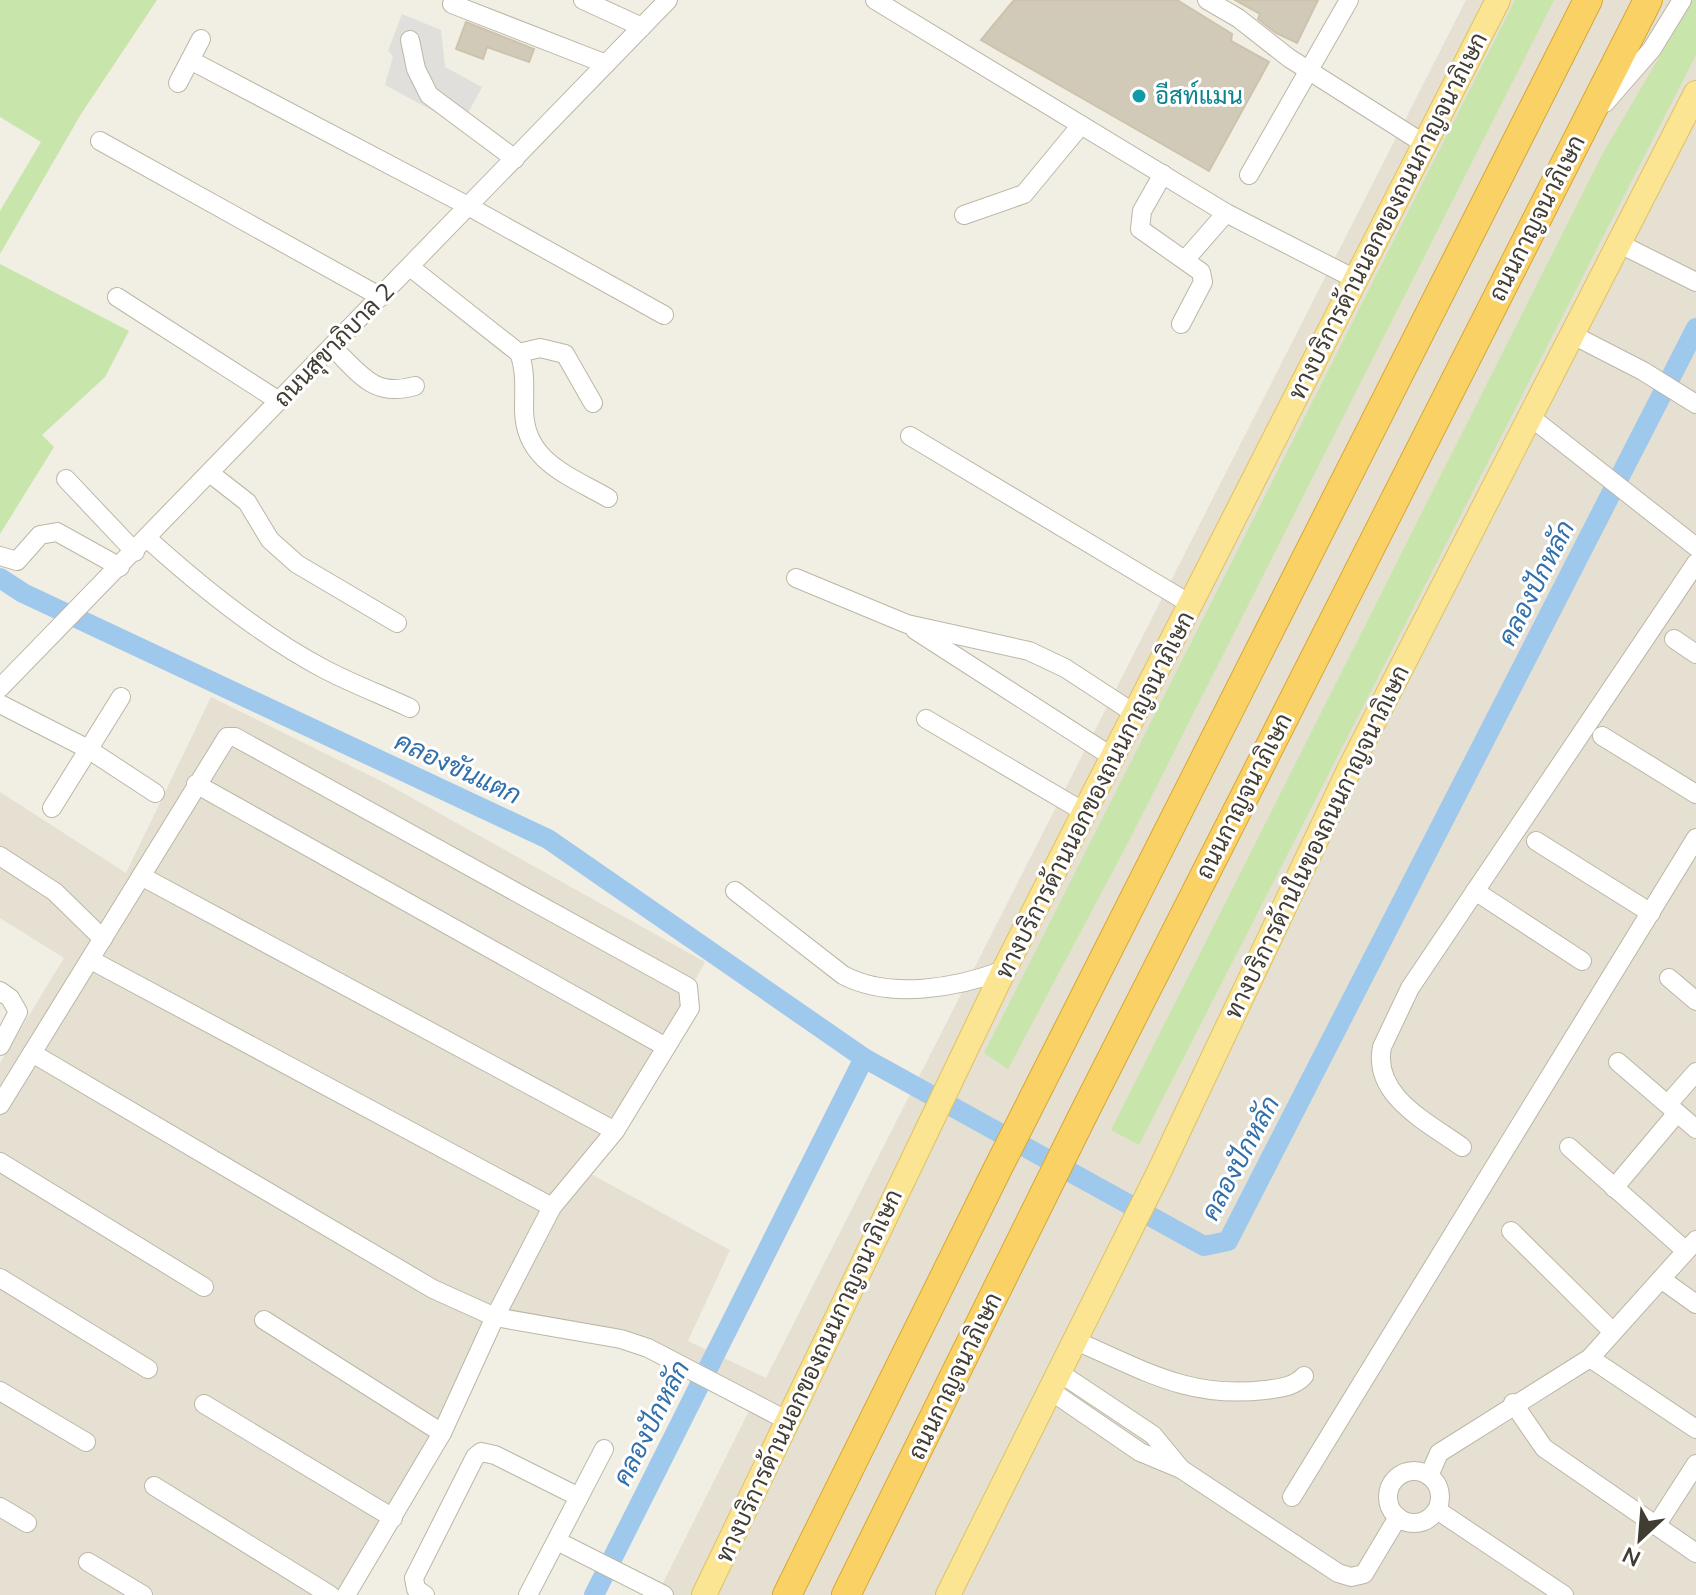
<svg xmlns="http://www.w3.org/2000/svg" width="1696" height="1595" font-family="Mulish,Sarabun,sans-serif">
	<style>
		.residential { fill: #e5e0d1 }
		.green { fill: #c8e5ac }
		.parking { fill: #e1dfdb }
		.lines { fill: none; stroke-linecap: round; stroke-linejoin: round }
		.canal { stroke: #9fc8ed; stroke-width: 20 }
		.building { fill: #d2cab9; stroke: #cdc2ac; stroke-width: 2 }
		.minor-casing { stroke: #bcb6a6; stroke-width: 20 }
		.major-casing { stroke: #dfc262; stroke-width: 26 }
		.highway-casing { stroke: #d8a736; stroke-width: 30 }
		.minor { stroke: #fff; stroke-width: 18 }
		.major { stroke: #fbe492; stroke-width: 24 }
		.highway { stroke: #fad165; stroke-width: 28 }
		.culture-dot { fill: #0f9aa8; stroke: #fff; stroke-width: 3 }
		.labels { text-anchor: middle; stroke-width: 6; stroke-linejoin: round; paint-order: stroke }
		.culture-label { font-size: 24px; fill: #0d838f; stroke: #fff; text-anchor: start }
		.street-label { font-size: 24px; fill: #423d33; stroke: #fff }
		.water-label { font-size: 26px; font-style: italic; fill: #316faa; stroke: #fff }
	</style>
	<rect width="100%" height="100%" fill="#f1eee3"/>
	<polygon class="residential" points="1466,0 1696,0 1696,1595 657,1595 753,1403 668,1359 563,1331 493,1324 347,1595 0,1595 0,1063 64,958 0,918 0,792 126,873 211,697 387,784 705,962 591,1174 730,1250 688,1341 766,1378"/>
	<g class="green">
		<polygon points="0,0 157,0 81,114 0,254 0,211 41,142 0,117"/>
		<polygon points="1515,0 1554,0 1131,837 1008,1069 984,1053"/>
		<polygon points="1693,0 1696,0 1696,55 1139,1145 1111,1130 1604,151"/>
		<polygon points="0,264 129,331 105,377 42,435 54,447 0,534"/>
	</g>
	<polygon class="parking" points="402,14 441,30 445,67 482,87 461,126 385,85 393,56 388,51"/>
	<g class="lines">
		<g class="canal">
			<polyline points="0,578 23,593 548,839 864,1058 1204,1246 1228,1241 1696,328"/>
			<polyline points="594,1595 864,1058"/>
		</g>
	</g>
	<g class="building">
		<polygon points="1014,0 1177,0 1232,34 1231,41 1269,62 1209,171 981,40"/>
		<polygon points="1235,0 1318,0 1297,43 1276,33 1258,19 1260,14"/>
		<polygon points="466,22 534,49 529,62 487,47 483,59 456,49"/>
	</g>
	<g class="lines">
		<defs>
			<g id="minor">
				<polyline points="583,0 642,27"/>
				<polyline points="875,0 1226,213 1355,279"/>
				<polyline points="1207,0 1238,18 1289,58 1423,143"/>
				<polyline points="452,4 606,64"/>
				<polyline points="410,40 416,69 429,95 515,159"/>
				<polyline points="190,60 468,206 664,315"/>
				<polyline points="178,83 201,39"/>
				<polyline points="1605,103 1652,49 1682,0"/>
				<polyline points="100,141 381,297"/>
				<polyline points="1163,174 1142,211 1140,229 1201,272 1203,282 1181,324"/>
				<polyline points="1249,175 1349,0"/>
				<polyline points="964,215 1024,194 1081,125"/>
				<polyline points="1618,243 1696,282"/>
				<polyline points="1185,260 1226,213"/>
				<path d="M410,267L519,353C526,370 524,390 524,409C524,461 568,475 608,498"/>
				<polyline points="117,297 279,401"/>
				<polyline points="1571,334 1643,371 1696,404"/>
				<path d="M332,347C361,374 373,398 415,386"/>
				<polyline points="519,353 540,348 565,354 593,403"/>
				<polyline points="1528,415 1696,547"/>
				<polyline points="910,436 1192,605"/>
				<polyline points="211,474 247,502 270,540 297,564 397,623"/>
				<polyline points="66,479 135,552"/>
				<path d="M148,539C201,587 261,636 326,670C353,684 382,695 410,708"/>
				<polyline points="0,556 17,561 40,535 57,532 120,567"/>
				<polyline points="796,578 907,624 1029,651 1065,668 1137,715"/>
				<polyline points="915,630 1114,758"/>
				<polyline points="1674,639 1696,654"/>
				<polyline points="0,688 668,0"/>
				<polyline points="0,704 88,749 155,793"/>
				<polyline points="926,719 1086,813"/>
				<polyline points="1602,736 1696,794"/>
				<polyline points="196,784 666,1047"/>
				<polyline points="52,808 121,697"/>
				<polyline points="1536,841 1651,913"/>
				<polyline points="0,856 55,892 103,939"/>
				<polyline points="141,876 615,1131"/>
				<path d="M735,891L843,975C890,1000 956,988 1004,970"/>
				<polyline points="1475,891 1582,961"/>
				<polyline points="91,960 552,1207"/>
				<polyline points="1669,978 1696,1001"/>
				<polyline points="0,991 10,998 18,1012 0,1046"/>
				<polyline points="32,1053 433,1289 495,1317 621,1339 648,1348 790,1422"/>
				<polyline points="1618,1062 1696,1129"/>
				<polyline points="1668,1104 1696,1072"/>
				<polyline points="0,1105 227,737 235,737 688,987 690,1008 615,1131 552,1207 495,1317 442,1433 346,1595"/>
				<path d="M1462,1147C1429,1123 1372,1096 1382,1047L1410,988L1696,563"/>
				<polyline points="1569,1147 1686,1251"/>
				<polyline points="0,1162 204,1287"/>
				<polyline points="1614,1188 1677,1113"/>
				<polyline points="1511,1231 1613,1332"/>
				<polyline points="0,1278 148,1369"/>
				<polyline points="1661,1279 1696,1304"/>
				<polyline points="264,1320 442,1433"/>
				<path d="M1076,1341C1144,1370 1188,1399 1265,1390C1280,1388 1294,1387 1304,1376"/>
				<polyline points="1590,1358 1696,1429"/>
				<polyline points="1060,1373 1153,1435 1181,1469"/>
				<polyline points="0,1391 86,1442"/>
				<polyline points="1051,1391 1140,1452 1181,1469 1338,1573 1351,1577 1364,1574 1398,1517"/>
				<polyline points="1513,1403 1544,1448 1696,1553"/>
				<polyline points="204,1404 393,1518"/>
				<circle cx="1414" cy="1497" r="26"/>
				<polyline points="1429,1476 1439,1453 1590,1358 1696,1240"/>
				<polyline points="154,1486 330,1595"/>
				<polyline points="1292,1497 1696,838"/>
				<polyline points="0,1507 27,1523"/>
				<polyline points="1437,1510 1564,1595"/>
				<polyline points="1656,1526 1696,1464"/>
				<polyline points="557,1541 664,1595"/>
				<polyline points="88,1562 143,1595"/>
				<polyline points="425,1595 416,1589 414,1578 475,1457 481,1452 495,1455 579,1497"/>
				<polyline points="528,1595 604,1449"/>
			</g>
			<g id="major">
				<polyline points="704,1595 1004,970 1498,0"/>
				<polyline points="948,1595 1159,1172 1351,766 1696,93"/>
			</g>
			<g id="highway">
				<polyline points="787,1595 997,1170 1588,0"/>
				<polyline points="846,1595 1083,1115 1648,0"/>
			</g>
		</defs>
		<use href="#minor" class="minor-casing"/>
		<use href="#major" class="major-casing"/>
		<use href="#highway" class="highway-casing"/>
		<use href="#minor" class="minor"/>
		<use href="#major" class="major"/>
		<use href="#highway" class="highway"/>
	</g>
	<circle class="culture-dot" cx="1139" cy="96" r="8"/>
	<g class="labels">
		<g class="culture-label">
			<text x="1155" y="104">อีสท์แมน</text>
		</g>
		<g class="street-label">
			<text transform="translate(1388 216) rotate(-63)" y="8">ทางบริการด้านนอกของถนนกาญจนาภิเษก</text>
			<text transform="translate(1537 218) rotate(-63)" y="8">ถนนกาญจนาภิเษก</text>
			<text transform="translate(334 345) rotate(-46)" y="8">ถนนสุขาภิบาล 2</text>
			<text transform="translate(1095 795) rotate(-63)" y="8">ทางบริการด้านนอกของถนนกาญจนาภิเษก</text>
			<text transform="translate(1244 796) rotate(-63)" y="8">ถนนกาญจนาภิเษก</text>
			<text transform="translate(1317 842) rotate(-64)" y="8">ทางบริการด้านในของถนนกาญจนาภิเษก</text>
			<text transform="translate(809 1376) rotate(-65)" y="8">ทางบริการด้านนอกของถนนกาญจนาภิเษก</text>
			<text transform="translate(955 1376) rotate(-64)" y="8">ถนนกาญจนาภิเษก</text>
		</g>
		<g class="water-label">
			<text transform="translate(1536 583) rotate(-63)" y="9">คลองปักหลัก</text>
			<text transform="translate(458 768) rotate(25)" y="9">คลองขันแตก</text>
			<text transform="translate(1240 1158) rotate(-62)" y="9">คลองปักหลัก</text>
			<text transform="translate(651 1423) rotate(-63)" y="9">คลองปักหลัก</text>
		</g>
	</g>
	<g transform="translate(1640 1539) rotate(206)" stroke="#ffffff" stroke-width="6" paint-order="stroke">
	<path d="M0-6L14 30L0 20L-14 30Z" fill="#423d33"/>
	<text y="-12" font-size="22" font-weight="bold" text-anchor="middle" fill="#423d33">N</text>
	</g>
</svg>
